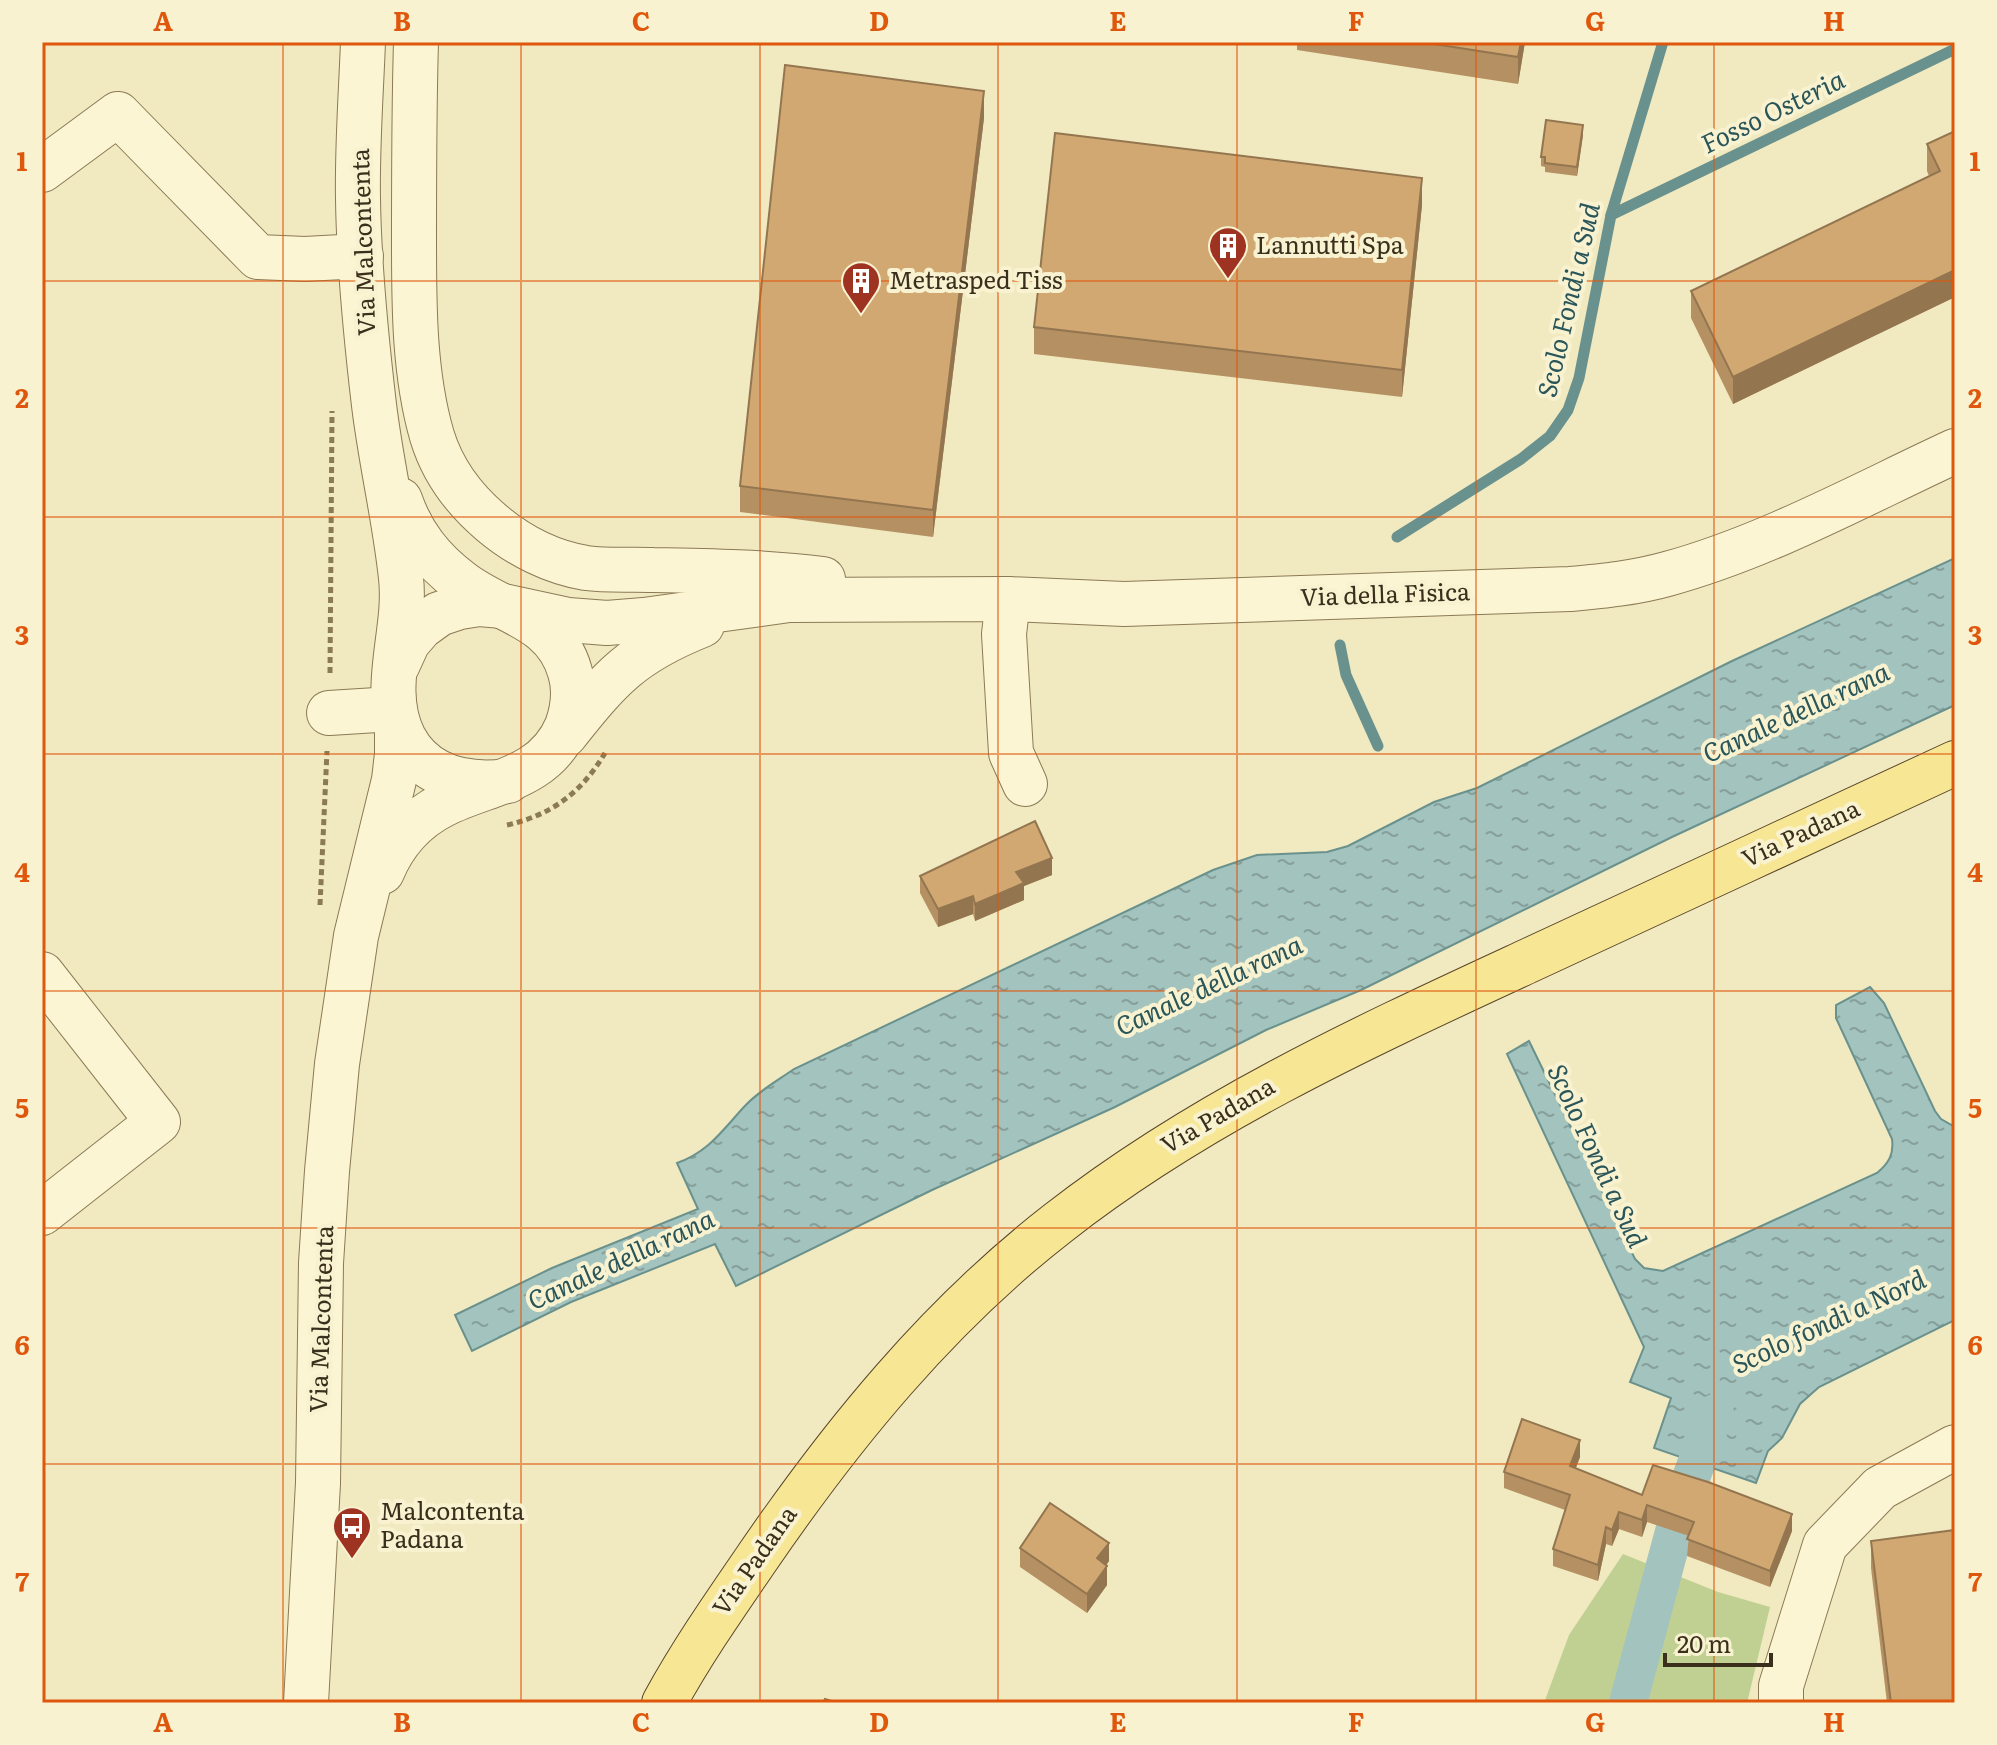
<svg xmlns="http://www.w3.org/2000/svg" width="1997" height="1745" font-family="Literata,serif">
	<style>
		.green { fill: #c0d093 }
		.water { fill: url(#water-ripples); stroke: #69918d; stroke-width: 2 }
		.lines { fill: none; stroke-linecap: round; stroke-linejoin: round }
		.stream { stroke: #69918d; stroke-width: 11 }
		.canal { stroke: #a3c3be; stroke-width: 38 }
		.minor-casing { stroke: #8b7a56; stroke-width: 46 }
		.major-casing { stroke: #58472b; stroke-width: 46 }
		.path { stroke: #8b7a56; stroke-width: 5; stroke-dasharray: 6 4; stroke-linecap: butt }
		.minor { stroke: #fbf5d3; stroke-width: 44 }
		.major { stroke: #f7e794; stroke-width: 44 }
		.wall { fill: #b59062 }
		.shaded-wall { fill: #937650 }
		.building { fill: #d2a872; stroke: #937650; stroke-width: 2 }
		.grid { fill: none; stroke: #df570d; stroke-width: 2; stroke-opacity: 0.55 }
		.labels { text-anchor: middle; stroke-width: 8; stroke-linejoin: round; paint-order: stroke }
		.street-label { font-size: 24px; fill: #3a2f1c; stroke: #f8f2d0 }
		.poi-label { font-size: 24px; fill: #3a2f1c; stroke: #f8f2d0; text-anchor: start }
		.water-label { font-size: 26px; font-style: italic; fill: #2a565a; stroke: #f8f2d0 }
		.neatline { fill: none; stroke: #df570d; stroke-width: 3 }
		.grid-label { font-size: 26px; text-anchor: middle; font-weight: bold; fill: #df570d }
	</style>
	<defs>
		<pattern id="water-ripples" width="26" height="14" patternUnits="userSpaceOnUse" patternTransform="scale(2)"><rect width="26" height="14" fill="#a3c3be"/><path d="M2 4q2-2 4 0t4 0M15 11q2-2 4 0t4 0" fill="none" stroke="#869f9a"/></pattern>
	</defs>
	<rect width="100%" height="100%" fill="#f1e9bf"/>
	<polygon class="green" points="1623,1554 1718,1592 1770,1607 1747,1703 1544,1703 1569,1635"/>
	<g class="water">
		<path d="M1955,558V705L1672,837L1361,990L1266,1030L1115,1107L932,1190L736,1286L715,1244L571,1302L472,1351L455,1315L552,1268L698,1209L677,1163C708,1152 722,1131 743,1108C757,1092 777,1081 794,1069L1213,870L1257,855L1327,852L1348,846L1434,802L1477,788L1732,661Z"/>
		<path d="M1870,987L1884,1003L1935,1111L1941,1119L1955,1127V1320L1819,1387L1800,1404L1782,1438L1768,1451L1756,1483L1654,1448L1671,1398L1630,1382L1644,1347L1507,1054L1529,1041L1635,1259L1644,1268L1663,1271L1877,1173C1889,1163 1894,1154 1892,1139L1836,1018V1005Z"/>
	</g>
	<g class="lines">
		<g class="stream">
			<polyline points="1611,215 1955,49"/>
			<polyline points="1397,537 1521,459 1550,436 1568,410 1579,378 1611,215 1663,42"/>
			<polyline points="1340,645 1346,675 1378,746"/>
		</g>
		<polyline class="canal" points="1628,1703 1682,1502 1715,1413"/>
		<defs>
			<g id="minor">
				<path d="M363,42C361,94 357,147 358,199C359,267 366,337 374,405C381,463 395,520 401,578C407,632 379,689 404,738C425,778 467,786 508,781"/>
				<path d="M416,42C414,109 414,176 414,243C414,306 414,374 432,436C452,502 519,557 586,568C608,571 632,569 653,570C710,571 767,572 823,579"/>
				<polyline points="42,170 118,114 258,257 305,259 361,256"/>
				<polyline points="1008,599 1004,634 1011,753 1025,784"/>
				<path d="M397,666L408,642L421,627L439,614L460,607L479,604L503,606L568,620L607,623L644,620L789,600L1008,599L1124,604L1570,589C1603,586 1635,583 1667,574C1766,547 1862,494 1955,451"/>
				<polyline points="329,713 393,709"/>
				<path d="M565,735C611,677 632,653 702,625"/>
				<path d="M382,872C394,843 415,819 443,805C488,782 545,780 567,726C573,709 575,689 570,672C555,617 501,613 461,582C432,560 412,535 400,500"/>
				<polyline points="42,974 158,1122 42,1213"/>
				<polyline points="306,1703 318,1483 321,1263 327,1171 337,1064 356,936 394,780 397,754 397,723"/>
				<polyline points="1781,1703 1781,1686 1825,1545 1880,1488 1955,1447"/>
			</g>
			<path id="major" d="M664,1703C692,1652 724,1606 757,1558C842,1434 938,1316 1058,1223C1201,1111 1366,1036 1530,960C1672,894 1813,829 1955,763"/>
		</defs>
		<use href="#minor" class="minor-casing"/>
		<use href="#major" class="major-casing"/>
		<g class="path">
			<polyline points="330,673 332,411"/>
			<path d="M507,825C552,815 582,792 605,753"/>
			<polyline points="320,905 327,751"/>
		</g>
		<use href="#minor" class="minor"/>
		<use href="#major" class="major"/>
	</g>
	<g class="wall">
		<polygon points="1297,42 1525,42 1518,84 1297,50"/>
		<polygon points="984,118 933,537 740,512 740,486"/>
		<polygon points="1955,131 1955,297 1733,404 1691,318 1691,291 1929,176 1927,171 1927,144"/>
		<polygon points="1583,135 1577,176 1545,172 1545,167 1541,166 1541,157"/>
		<polygon points="1422,205 1402,397 1034,354 1034,327"/>
		<polygon points="1052,875 1024,886 1024,900 975,921 973,914 938,927 920,893 920,876"/>
		<polygon points="1580,1457 1576,1468 1642,1495 1792,1531 1770,1587 1687,1556 1689,1536 1647,1522 1642,1537 1619,1529 1612,1546 1606,1544 1598,1581 1553,1566 1553,1549 1565,1510 1504,1488 1504,1472"/>
		<polygon points="1871,1541 1955,1703 1887,1703 1871,1568"/>
		<polygon points="1020,1548 1109,1561 1106,1566 1107,1585 1087,1613 1020,1567"/>
	</g>
	<g class="shaded-wall">
		<polygon points="1521,42 1525,42 1518,84 1518,57"/>
		<polygon points="984,91 984,118 933,537 933,510"/>
		<polygon points="1583,125 1583,135 1577,176 1577,167"/>
		<polygon points="1422,178 1422,205 1402,397 1402,370"/>
		<polygon points="1955,270 1955,297 1733,404 1733,377"/>
		<polygon points="1052,858 1052,875 1024,886 1024,900 975,921 975,904 1016,872"/>
		<polygon points="973,896 973,914 938,927 938,909"/>
		<polygon points="1580,1440 1580,1457 1570,1482 1570,1466"/>
		<polygon points="1647,1505 1647,1522 1642,1537 1642,1520"/>
		<polygon points="1619,1512 1619,1529 1612,1546 1612,1530"/>
		<polygon points="1792,1514 1792,1531 1770,1587 1770,1571"/>
		<polygon points="1606,1527 1606,1544 1598,1581 1598,1565"/>
		<polygon points="1109,1543 1109,1561 1097,1576 1097,1558"/>
		<polygon points="1107,1566 1107,1585 1087,1613 1087,1594"/>
	</g>
	<g class="building">
		<polygon points="1421,42 1521,42 1518,57"/>
		<polygon points="785,65 984,91 933,510 740,486"/>
		<polygon points="1546,120 1583,125 1577,167 1545,163 1545,157 1541,157"/>
		<polygon points="1955,131 1955,270 1733,377 1691,291 1940,171 1927,144"/>
		<polygon points="1055,133 1422,178 1402,370 1034,327"/>
		<polygon points="1035,821 1052,858 1016,872 1024,883 975,904 973,896 938,909 920,876"/>
		<polygon points="1522,1419 1580,1440 1570,1466 1642,1495 1653,1465 1708,1482 1792,1514 1770,1571 1687,1539 1694,1522 1647,1505 1642,1520 1619,1512 1612,1530 1606,1527 1598,1565 1553,1549 1570,1495 1504,1472"/>
		<polygon points="1050,1503 1109,1543 1097,1558 1107,1566 1087,1594 1020,1548"/>
		<polygon points="1955,1530 1955,1703 1891,1703 1871,1541"/>
		<polygon points="825,1699 838,1703 823,1703"/>
	</g>
	<path class="grid" d="M283,42V1703M521,42V1703M760,42V1703M998,42V1703M1237,42V1703M1476,42V1703M1714,42V1703M42,281H1955M42,517H1955M42,754H1955M42,991H1955M42,1228H1955M42,1464H1955"/>
	<defs>
		<symbol id="building-pin" viewBox="-11 -11 22 30"><path d="M0 17L-7.5 6A9.5 9.5 0 1 1 7.5 6Z" fill="#9f3322" stroke="#f8f2d0"/><path d="M-4-6H4V6H1V3H-1V6H-4ZM-2.5-4.3h1.7v1.8h-1.7ZM.8-4.3h1.7v1.8H.8ZM-2.5-1h1.7V.8h-1.7ZM.8-1h1.7V.8H.8Z" fill="#fff"/></symbol>
		<symbol id="bus-pin" viewBox="-11 -11 22 30"><path d="M0 17L-7.5 6A9.5 9.5 0 1 1 7.5 6Z" fill="#9f3322" stroke="#f8f2d0"/><path d="M-5-6H5V4H4V6H2V4H-2V6H-4V4H-5ZM-3.5-4V0h7V-4ZM-3.5 1.2v1.5H-2V1.2ZM2 1.2v1.5H3.5V1.2Z" fill="#fff"/></symbol>
	</defs>
	<g fill-rule="evenodd">
		<use href="#building-pin" x="1206" y="224" width="44" height="60"/>
		<use href="#building-pin" x="839" y="259" width="44" height="60"/>
		<use href="#bus-pin" x="330" y="1504" width="44" height="60"/>
	</g>
	<g class="labels">
		<g class="street-label">
			<text transform="translate(364 242) rotate(-92)" y="8">Via Malcontenta</text>
			<text transform="translate(1385 595) rotate(-2)" y="8">Via della Fisica</text>
			<text transform="translate(1801 834) rotate(-25)" y="8">Via Padana</text>
			<text transform="translate(1218 1116) rotate(-30)" y="8">Via Padana</text>
			<text transform="translate(322 1319) rotate(-88)" y="8">Via Malcontenta</text>
			<text transform="translate(755 1561) rotate(-55)" y="8">Via Padana</text>
		</g>
		<g class="poi-label">
			<text x="1256" y="254">Lannutti Spa</text>
			<text x="889" y="289">Metrasped Tiss</text>
			<text x="380" y="1520">Malcontenta<tspan x="380" dy="28">Padana</tspan></text>
		</g>
		<g class="water-label">
			<text transform="translate(1773 112) rotate(-26)" y="9">Fosso Osteria</text>
			<text transform="translate(1569 300) rotate(-77)" y="9">Scolo Fondi a Sud</text>
			<text transform="translate(1796 713) rotate(-25)" y="9">Canale della rana</text>
			<text transform="translate(1209 986) rotate(-25)" y="9">Canale della rana</text>
			<text transform="translate(1597 1156) rotate(65)" y="9">Scolo Fondi a Sud</text>
			<text transform="translate(621 1260) rotate(-25)" y="9">Canale della rana</text>
			<text transform="translate(1829 1322) rotate(-25)" y="9">Scolo fondi a Nord</text>
		</g>
	</g>
	<rect width="1997" height="1745" fill="none" stroke="#f8f2d0" stroke-width="88"/>
	<path d="M1665 1653v12h106v-12" fill="none" stroke="#3a2f1c" stroke-width="4"/>
	<text x="1677" y="1653" font-size="24" fill="#3a2f1c" stroke="#f8f2d0" stroke-width="6" paint-order="stroke">20 m</text>
	<rect x="44" y="44" width="1909" height="1657" class="neatline"/>
	<g class="grid-label">
		<text x="163" y="31">A</text>
		<text x="402" y="31">B</text>
		<text x="641" y="31">C</text>
		<text x="879" y="31">D</text>
		<text x="1118" y="31">E</text>
		<text x="1356" y="31">F</text>
		<text x="1595" y="31">G</text>
		<text x="1834" y="31">H</text>
		<text x="22" y="171">1</text>
		<text x="1975" y="171">1</text>
		<text x="22" y="408">2</text>
		<text x="1975" y="408">2</text>
		<text x="22" y="645">3</text>
		<text x="1975" y="645">3</text>
		<text x="22" y="882">4</text>
		<text x="1975" y="882">4</text>
		<text x="22" y="1118">5</text>
		<text x="1975" y="1118">5</text>
		<text x="22" y="1355">6</text>
		<text x="1975" y="1355">6</text>
		<text x="22" y="1592">7</text>
		<text x="1975" y="1592">7</text>
		<text x="163" y="1732">A</text>
		<text x="402" y="1732">B</text>
		<text x="641" y="1732">C</text>
		<text x="879" y="1732">D</text>
		<text x="1118" y="1732">E</text>
		<text x="1356" y="1732">F</text>
		<text x="1595" y="1732">G</text>
		<text x="1834" y="1732">H</text>
	</g>
</svg>
